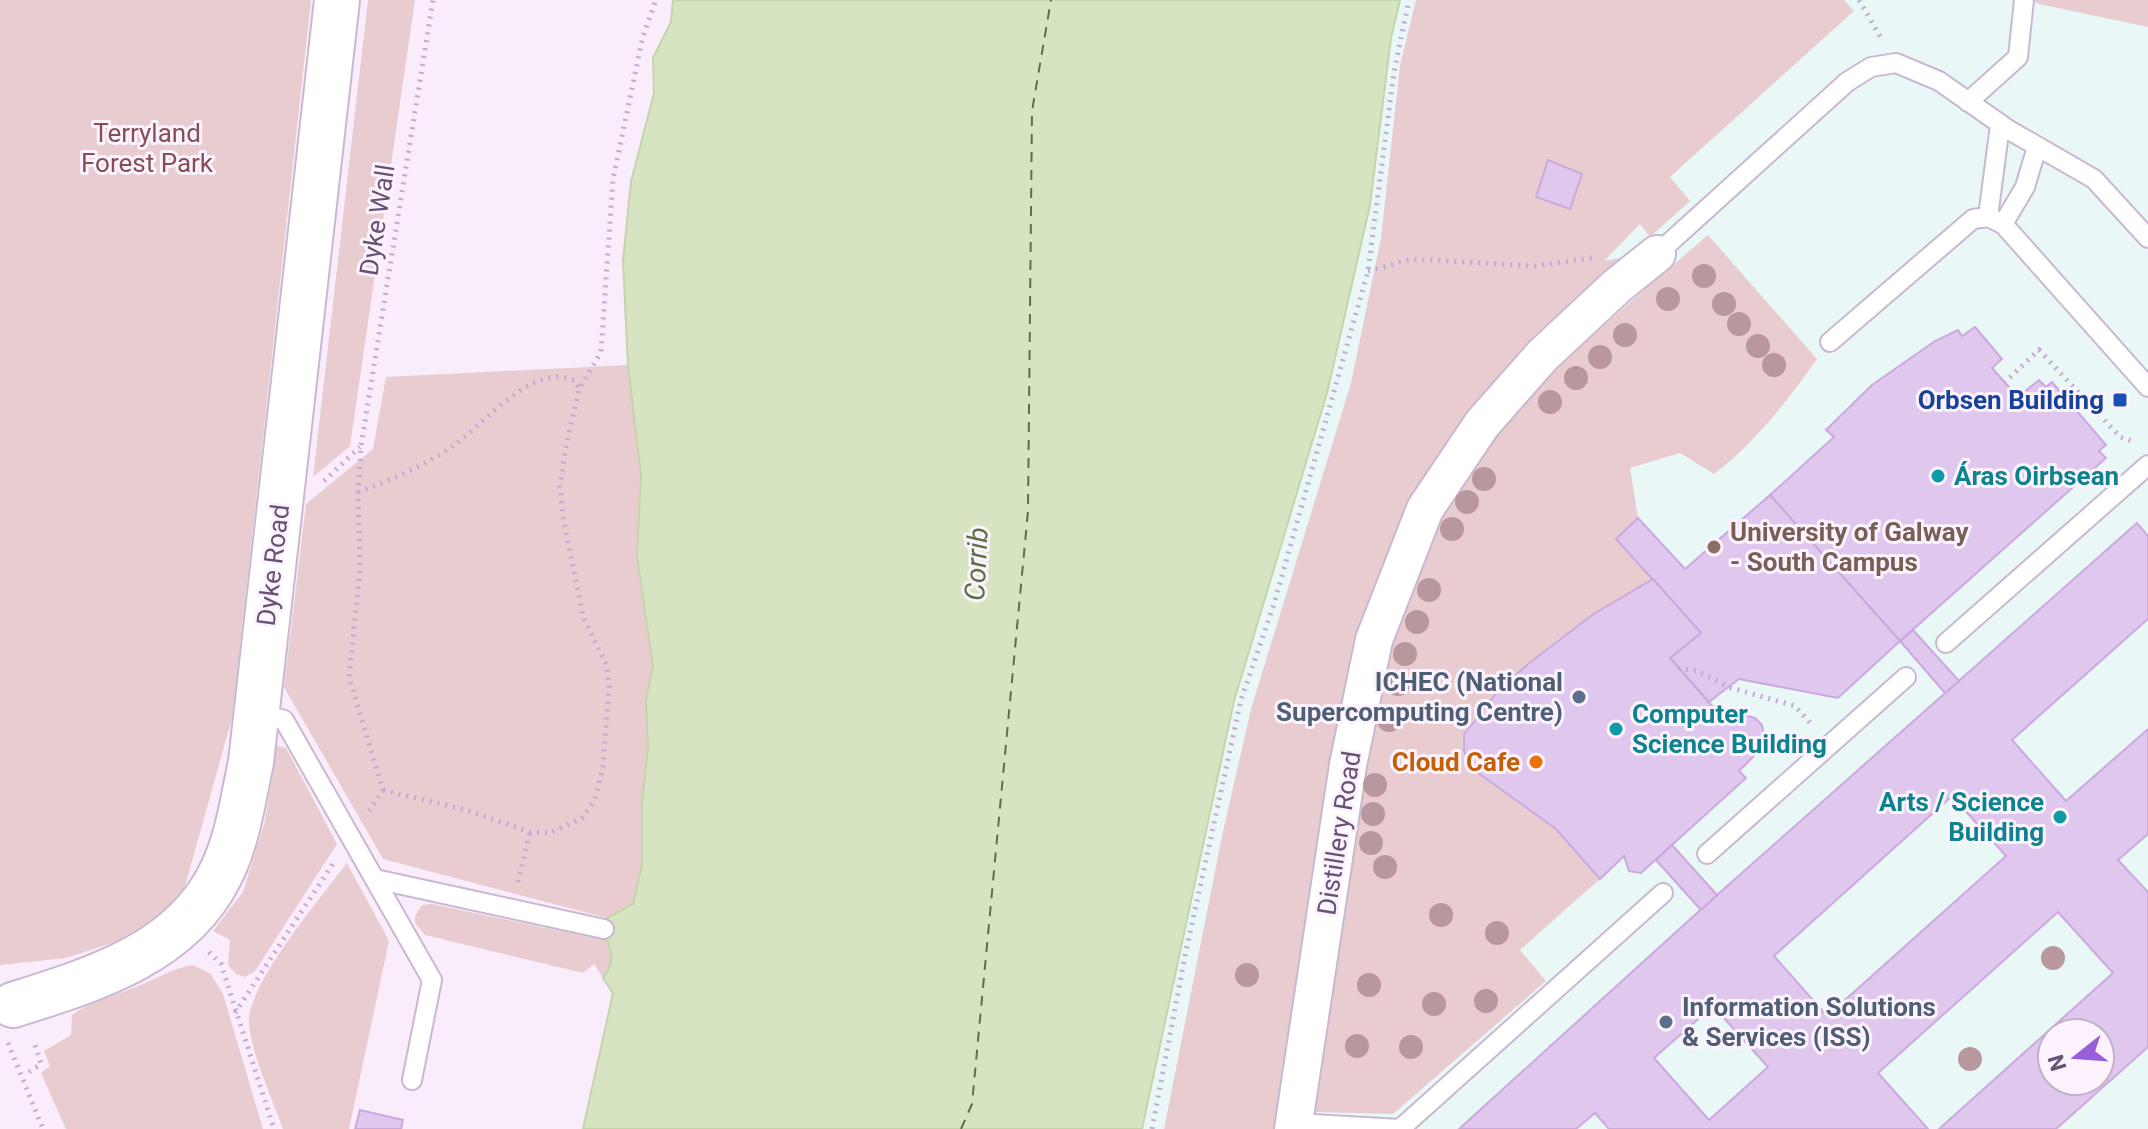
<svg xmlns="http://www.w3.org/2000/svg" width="2148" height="1129" font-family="Roboto,sans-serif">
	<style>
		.education { fill: #e9f8f6; fill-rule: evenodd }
		.green { fill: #e8ccd0 }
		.water { fill: #d7e4c2; stroke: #c3d5aa; stroke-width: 2 }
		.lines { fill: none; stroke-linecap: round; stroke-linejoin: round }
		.ferry { stroke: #5e7142; stroke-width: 2; stroke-dasharray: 10 8; stroke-linecap: butt }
		.building { fill: #e0c7ee; stroke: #cba9df; stroke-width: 2; fill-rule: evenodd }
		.service-casing { stroke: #cab8d2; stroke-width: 22 }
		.minor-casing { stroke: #cab8d2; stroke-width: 40 }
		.tertiary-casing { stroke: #cab8d2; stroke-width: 48 }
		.path { stroke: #c4a9d4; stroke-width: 5; stroke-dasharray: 2 6; stroke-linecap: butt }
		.service { stroke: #fff; stroke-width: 18 }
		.minor { stroke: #fff; stroke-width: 36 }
		.tertiary { stroke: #fff; stroke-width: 44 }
		.tree { fill: #b9979f }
		.transit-dot { fill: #1a4fb4; stroke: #fcf3fe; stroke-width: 3 }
		.culture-dot { fill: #0f9aa8; stroke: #fcf3fe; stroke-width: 3 }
		.education-dot { fill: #8d6e63; stroke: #fcf3fe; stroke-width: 3 }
		.service-dot { fill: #5c6f8a; stroke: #fcf3fe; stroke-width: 3 }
		.food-dot { fill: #e8710a; stroke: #fcf3fe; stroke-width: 3 }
		.labels { text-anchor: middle; stroke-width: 6; stroke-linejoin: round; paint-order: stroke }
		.park-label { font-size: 26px; fill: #855053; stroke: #fcf3fe }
		.street-label { font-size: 26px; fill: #675175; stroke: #fcf3fe }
		.transit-label { font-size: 26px; font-weight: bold; fill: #164399; stroke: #fcf3fe; text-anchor: end }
		.culture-label { font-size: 26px; font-weight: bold; fill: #0d838f; stroke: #fcf3fe; text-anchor: start }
		.education-label { font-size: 26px; font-weight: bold; fill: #785e54; stroke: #fcf3fe; text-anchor: start }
		.service-label { font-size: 26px; font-weight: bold; fill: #4e5e75; stroke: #fcf3fe; text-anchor: end }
		.food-label { font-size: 26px; font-weight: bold; fill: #c56008; stroke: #fcf3fe; text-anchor: end }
		.water-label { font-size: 28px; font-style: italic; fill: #5e7142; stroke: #fcf3fe }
	</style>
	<rect width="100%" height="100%" fill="#f9edfb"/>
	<path class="education" d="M1400,0H2032L2039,4L2148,27V1129H1142L1234,701L1327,393L1370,205L1391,38ZM2052,1033H2100V1081H2052Z"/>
	<g class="green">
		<polygon points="0,0 311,0 232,718 182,897 145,926 115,942 66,958 0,965"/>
		<polygon points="368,0 415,0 350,446 313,477"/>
		<polygon points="1416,0 1844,0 1854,11 1670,177 1690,201 1650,237 1640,224 1604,261 1629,256 1538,339 1357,649 1341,710 1274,1129 1164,1129 1222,836 1251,709 1351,383 1381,238 1400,65"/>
		<polygon points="2032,0 2148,0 2148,27 2039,4"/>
		<path d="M1708,235L1817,359C1788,400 1754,444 1714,474L1680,453L1630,468L1638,518L1616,539L1653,579C1591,614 1532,653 1484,707C1477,716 1466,727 1463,738C1461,748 1465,759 1470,767L1556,829L1600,879L1520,950L1546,981L1393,1114L1314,1112C1326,1030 1339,948 1351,866C1374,706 1398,548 1508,421C1568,352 1639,295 1708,235Z"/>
		<polygon points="628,365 641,475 637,556 653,666 646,700 648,747 642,804 642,865 633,904 607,918 383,859 284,687 306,504 373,449 386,377"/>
		<polygon points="277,746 286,748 337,844 255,971 245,977 236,974 228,965 230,940 213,931 243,892 265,821"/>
		<path d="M347,863L389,941L349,1129H283C272,1097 252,1057 249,1024C245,987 323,895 347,863Z"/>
		<path d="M432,904L608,941C613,957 613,965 603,978L594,964L583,973L425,935L415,923V916L422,905Z"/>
		<path d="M193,965L211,974L223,994L263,1129H66L41,1073L50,1066L44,1051L71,1035L72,1015C91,1001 117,995 138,986C157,979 173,968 193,965Z"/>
	</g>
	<path class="water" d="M673,0H1400L1391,38L1370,205L1327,393L1234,701L1142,1129H583L613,993L603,978C613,965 613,957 608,942L602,939L607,918L633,904L642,865V804L648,747L646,700L653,666L637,556L641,475L628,365L623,261L631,182L654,93L653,58L671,22Z"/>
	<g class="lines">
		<polyline class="ferry" points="961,1129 972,1104 1028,511 1032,111 1051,0"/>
	</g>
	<g class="building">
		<polygon points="1548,160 1582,174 1570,209 1536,197"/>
		<polygon points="1975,327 2002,359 1992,368 2018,397 2039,380 2046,387 2052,382 2106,445 2099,451 2106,458 1900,641 1770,495 1834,437 1826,430 1872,385 1935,341 1958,330 1962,336"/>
		<polygon points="1770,495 1900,641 1838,698 1739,679 1709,702 1670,658 1701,633 1616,539 1638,518 1685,569"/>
		<path d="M2137,523L2148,536V619L2012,740L2066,801L2148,729V834L2118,860L2148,892V1047L2056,1129H1939L2113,973L2058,912L1878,1073L1928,1129H1609L1595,1113L1576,1129H1459L1708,903ZM1952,796L2006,856L1827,1016L1774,956ZM1713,1006L1768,1067L1709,1120L1654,1058ZM2052,1033H2100V1081H2052Z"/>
		<polygon points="1653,579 1701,633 1670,658 1712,706 1755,718 1762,725 1765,742 1761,749 1739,771 1746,778 1641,873 1629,871 1624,856 1600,879 1556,829 1470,767 1464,751 1464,734 1499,690 1528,664 1592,615"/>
		<polygon points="1913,630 1959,681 1945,693 1900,641"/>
		<polygon points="1672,845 1717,895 1701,910 1656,860"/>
		<polygon points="360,1110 403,1120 401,1129 355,1129"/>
	</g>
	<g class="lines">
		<defs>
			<g id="service">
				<polyline points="1968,102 2018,57 2024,0"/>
				<polyline points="1988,217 2000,125"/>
				<polyline points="2003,224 2148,387"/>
				<polyline points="1657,254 1847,82 1871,67 1896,63 1939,81 2009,130 2094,179 2148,238"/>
				<polyline points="1830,342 1973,219 1988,217 2003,224 2025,187 2037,147"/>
				<polyline points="1946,643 2148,465"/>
				<polyline points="257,712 284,720 432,980 412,1080"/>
				<polyline points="1707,854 1906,677"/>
				<polyline points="375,879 604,929"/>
				<polyline points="1295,1123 1400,1129 1663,893"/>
			</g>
			<polyline id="minor" points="1293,1129 1348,765 1374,640 1425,509 1482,424 1542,356 1617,286 1657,254"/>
			<path id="tertiary" d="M13,1005C92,980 181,954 220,875C238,840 243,799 251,762L337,0"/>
		</defs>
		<use href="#service" class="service-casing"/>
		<use href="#minor" class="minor-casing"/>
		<use href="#tertiary" class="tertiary-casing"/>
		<g class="path">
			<polyline points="1859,0 1881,38"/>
			<polyline points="1368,271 1412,259 1535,266 1592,258"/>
			<polyline points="2004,383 2039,350 2120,437 2132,441"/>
			<polyline points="324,481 360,447"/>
			<path d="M358,492C391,480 424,466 453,446C481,426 520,379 555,377C561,376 568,379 574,380L579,388"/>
			<polyline points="1678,668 1698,671 1728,687 1795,706 1813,726"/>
			<polyline points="383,790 466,810 530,832 550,833 582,818 595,799 603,766 609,686 607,666 583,616 563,517 560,486 565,452 579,389 601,352 613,179 643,36 656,0"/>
			<polyline points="369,811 383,790 349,677 360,570 358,492 361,446 433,0"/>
			<polyline points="518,882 530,832"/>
			<polyline points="209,952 221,964 274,1129"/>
			<polyline points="235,1013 334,862"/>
			<polyline points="8,1043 43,1129"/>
			<polyline points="29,1072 41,1064 35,1045 39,1043"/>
			<polyline points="1152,1129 1186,951 1241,700 1274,604 1368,271 1394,72 1409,0"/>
		</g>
		<use href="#service" class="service"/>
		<use href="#minor" class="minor"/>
		<use href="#tertiary" class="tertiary"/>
	</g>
	<g class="tree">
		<circle cx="1704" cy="276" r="12"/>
		<circle cx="1668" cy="299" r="12"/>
		<circle cx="1724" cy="304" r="12"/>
		<circle cx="1739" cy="324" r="12"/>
		<circle cx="1625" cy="335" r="12"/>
		<circle cx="1758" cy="346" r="12"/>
		<circle cx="1600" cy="357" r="12"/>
		<circle cx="1774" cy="365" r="12"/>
		<circle cx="1576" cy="378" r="12"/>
		<circle cx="1550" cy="402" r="12"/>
		<circle cx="1484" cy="479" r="12"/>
		<circle cx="1467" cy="502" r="12"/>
		<circle cx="1452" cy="529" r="12"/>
		<circle cx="1429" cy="590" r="12"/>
		<circle cx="1417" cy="622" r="12"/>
		<circle cx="1405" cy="654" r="12"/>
		<circle cx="1398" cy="684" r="12"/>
		<circle cx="1389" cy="720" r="12"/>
		<circle cx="1375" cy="785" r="12"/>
		<circle cx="1373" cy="814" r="12"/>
		<circle cx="1371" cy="843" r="12"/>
		<circle cx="1385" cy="867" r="12"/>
		<circle cx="1441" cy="915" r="12"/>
		<circle cx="1497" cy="933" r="12"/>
		<circle cx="2053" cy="958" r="12"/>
		<circle cx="1247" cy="975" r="12"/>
		<circle cx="1369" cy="985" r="12"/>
		<circle cx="1486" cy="1001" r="12"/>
		<circle cx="1434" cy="1004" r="12"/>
		<circle cx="1357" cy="1046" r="12"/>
		<circle cx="1411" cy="1047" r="12"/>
		<circle cx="1970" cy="1059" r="12"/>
	</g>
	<rect class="transit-dot" x="2112" y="392" width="16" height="16" rx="4"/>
	<g class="culture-dot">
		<circle cx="1938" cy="476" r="8"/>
		<circle cx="1616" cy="729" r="8"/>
		<circle cx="2060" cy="817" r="8"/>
	</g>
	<circle class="education-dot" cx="1714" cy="547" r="8"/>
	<g class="service-dot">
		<circle cx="1579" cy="697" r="8"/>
		<circle cx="1666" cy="1022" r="8"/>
	</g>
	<circle class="food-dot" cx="1536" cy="762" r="8"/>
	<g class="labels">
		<g class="park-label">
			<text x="147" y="142">Terryland<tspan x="147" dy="30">Forest Park</tspan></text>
		</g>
		<g class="street-label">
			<text transform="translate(377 220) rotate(-81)" y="9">Dyke Wall</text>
			<text transform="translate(273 565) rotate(-83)" y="9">Dyke Road</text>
			<text transform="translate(1339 833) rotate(-81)" y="9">Distillery Road</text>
		</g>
		<g class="transit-label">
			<text x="2104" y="409">Orbsen Building</text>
		</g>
		<g class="culture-label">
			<text x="1954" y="485">Áras Oirbsean</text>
			<text x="1632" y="723">Computer<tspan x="1632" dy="30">Science Building</tspan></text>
			<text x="2044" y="811" text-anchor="end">Arts / Science<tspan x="2044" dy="30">Building</tspan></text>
		</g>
		<g class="education-label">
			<text x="1730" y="541">University of Galway<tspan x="1730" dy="30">- South Campus</tspan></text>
		</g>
		<g class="service-label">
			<text x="1563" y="691">ICHEC (National<tspan x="1563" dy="30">Supercomputing Centre)</tspan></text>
			<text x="1682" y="1016" text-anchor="start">Information Solutions<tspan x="1682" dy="30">&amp; Services (ISS)</tspan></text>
		</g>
		<g class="food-label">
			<text x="1520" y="771">Cloud Cafe</text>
		</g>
		<g class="water-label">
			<text transform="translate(976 564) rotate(-87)" y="10">Corrib</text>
		</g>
	</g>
	<g transform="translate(2076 1057) rotate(253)"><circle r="38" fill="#fcf3fe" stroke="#c0b2c7" stroke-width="2"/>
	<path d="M0-6L14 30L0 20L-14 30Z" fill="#985fd8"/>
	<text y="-12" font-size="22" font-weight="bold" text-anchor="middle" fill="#675175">N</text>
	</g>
</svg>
